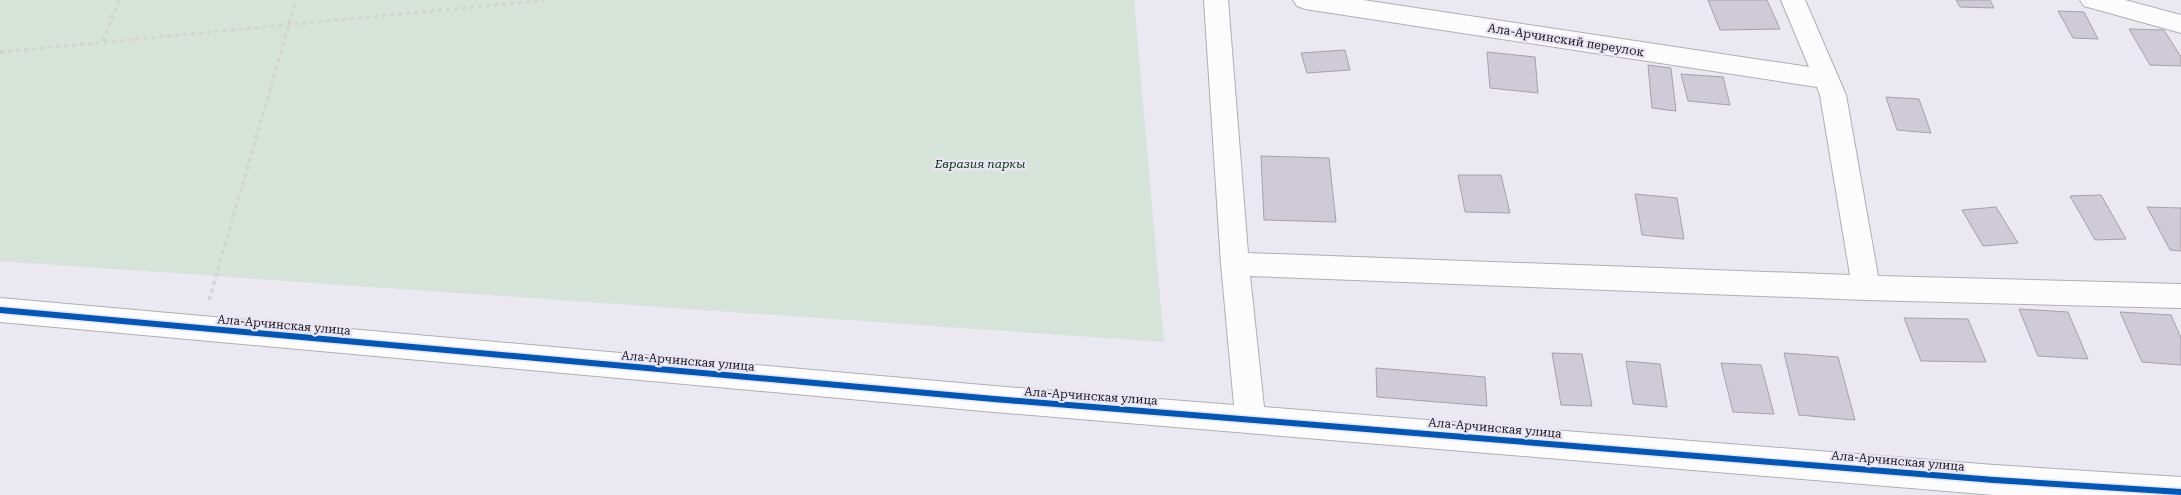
<svg xmlns="http://www.w3.org/2000/svg" width="2181" height="495" font-family="'Roboto Serif',serif">
	<style>
		.green { fill: #d5e3d9 }
		.building { fill: #cecad7; stroke: #a4a2a8 }
		.lines { fill: none; stroke-linecap: round; stroke-linejoin: round }
		.minor-casing { stroke: #b0aeb4; stroke-width: 2 }
		.path { stroke: #d3d2d5; stroke-width: 3; stroke-dasharray: 4 4; stroke-linecap: butt }
		.minor { fill: #fcfcfd; fill-rule: evenodd }
		.cycleway-casing { stroke: #e9e5f4; stroke-width: 9 }
		.cycleway { stroke: #0057b8; stroke-width: 6 }
		.labels { text-anchor: middle; stroke-width: 4.5; stroke-linejoin: round; paint-order: stroke }
		.street-label { font-size: 12px; fill: #18161b; stroke: #e9e5f4 }
		.park-label { font-size: 12px; font-style: italic; fill: #02340e; stroke: #e9e5f4 }
	</style>
	<rect width="100%" height="100%" fill="#eae8f0"/>
	<polygon class="green" points="0,0 1134,0 1164,342 0,261"/>
	<g class="building">
		<polygon points="1708,0 1767,0 1780,29 1720,30"/>
		<polygon points="1956,0 1990,0 1994,8 1960,7"/>
		<polygon points="2058,11 2084,12 2098,39 2073,38"/>
		<polygon points="2129,29 2164,30 2181,57 2181,66 2150,65"/>
		<polygon points="1345,50 1350,70 1307,73 1301,53"/>
		<polygon points="1487,52 1535,57 1538,93 1490,88"/>
		<polygon points="1648,65 1671,68 1676,111 1652,108"/>
		<polygon points="1681,74 1723,77 1730,105 1688,101"/>
		<polygon points="1886,97 1919,99 1931,133 1897,130"/>
		<polygon points="1261,156 1329,158 1336,222 1264,220"/>
		<polygon points="1458,175 1501,175 1510,213 1465,212"/>
		<polygon points="1635,194 1677,198 1684,239 1642,235"/>
		<polygon points="2101,195 2126,239 2095,240 2070,196"/>
		<polygon points="1996,207 2018,243 1983,246 1962,210"/>
		<polygon points="2147,207 2181,208 2181,251 2170,250"/>
		<polygon points="2019,309 2068,312 2088,359 2038,356"/>
		<polygon points="2120,312 2171,315 2181,338 2181,365 2142,362"/>
		<polygon points="1904,318 1968,319 1986,362 1921,361"/>
		<polygon points="1552,353 1582,354 1592,406 1561,405"/>
		<polygon points="1784,353 1838,357 1855,420 1799,415"/>
		<polygon points="1626,361 1660,364 1667,407 1633,404"/>
		<polygon points="1721,363 1761,365 1774,414 1733,412"/>
		<polygon points="1376,368 1485,377 1487,406 1377,397"/>
	</g>
	<g class="lines">
		<defs>
			<g id="minor">
				<polygon points="1204,0 1228,0 1248,253 1850,275 1820,95 1817,87 1305,9 1297,6 1293,0 1363,0 1809,67 1781,0 1805,0 1846,95 1878,276 2181,284 2181,308 1866,300 1250,276 1264,407 1994,465 2181,477 2181,495 1994,495 994,412 0,322 0,298 994,386 1234,405 1221,264"/>
				<polygon points="2080,0 2125,0 2181,15 2181,33 2084,6"/>
			</g>
		</defs>
		<use href="#minor" class="minor-casing"/>
		<g class="path">
			<polyline points="103,41 119,0"/>
			<polyline points="0,52 548,0"/>
			<polyline points="209,300 296,0"/>
		</g>
		<use href="#minor" class="minor"/>
		<defs>
			<polyline id="cycleway" points="0,310 994,399 1994,480 2181,492"/>
		</defs>
		<use href="#cycleway" class="cycleway-casing"/>
		<use href="#cycleway" class="cycleway"/>
	</g>
	<g class="labels">
		<g class="street-label">
			<text transform="translate(1566 40) rotate(9)" y="4">Ала-Арчинский переулок</text>
			<text transform="translate(284 325) rotate(5)" y="4">Ала-Арчинская улица</text>
			<text transform="translate(688 361) rotate(5)" y="4">Ала-Арчинская улица</text>
			<text transform="translate(1091 396) rotate(4)" y="4">Ала-Арчинская улица</text>
			<text transform="translate(1495 428) rotate(5)" y="4">Ала-Арчинская улица</text>
			<text transform="translate(1898 461) rotate(5)" y="4">Ала-Арчинская улица</text>
		</g>
		<g class="park-label">
			<text x="980" y="168">Евразия паркы</text>
		</g>
	</g>
</svg>
